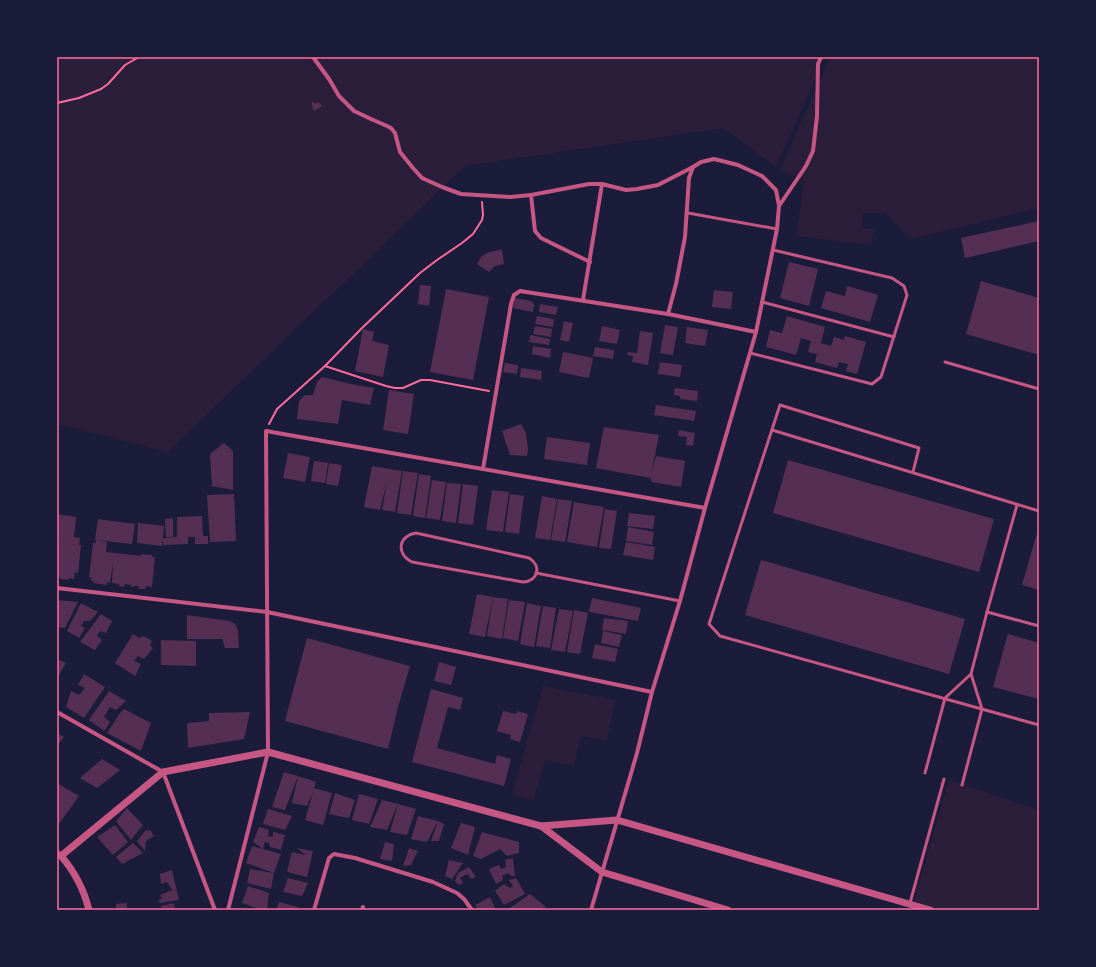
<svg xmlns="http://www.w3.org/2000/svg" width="1096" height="967" font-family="Barlow,sans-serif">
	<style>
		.green { fill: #2a1e3b }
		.building { fill: #542f53 }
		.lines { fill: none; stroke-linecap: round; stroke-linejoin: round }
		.path { stroke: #ff6b9d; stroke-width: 2 }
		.service { stroke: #c65784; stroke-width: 3 }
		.minor { stroke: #c65784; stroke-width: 4 }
		.tertiary { stroke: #c65784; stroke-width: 7 }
		.neatline { fill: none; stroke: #ff6b9d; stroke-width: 1.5 }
	</style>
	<rect width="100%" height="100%" fill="#1b1b3a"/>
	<g class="green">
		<polygon points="57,57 825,57 776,167 723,128 465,166 168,452 57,424"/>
		<polygon points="830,57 1039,57 1039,208 910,239 885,213 862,213 862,228 874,229 871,245 796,236 804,181 780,170"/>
		<polygon points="543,686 615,700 607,740 581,736 574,765 545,761 533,801 512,794"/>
		<polygon points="949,780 1039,810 1039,910 942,910 913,904"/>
	</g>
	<g class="building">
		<polygon points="312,102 314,102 315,104 319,102 322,106 314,111 312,106"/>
		<polygon points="1039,221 1039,241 965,258 961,238"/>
		<polygon points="502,249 504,264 495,266 489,272 477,264 481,257 487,253"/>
		<polygon points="789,262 818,269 809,306 780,298"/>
		<polygon points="981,281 1039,298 1039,355 966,334"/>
		<polygon points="420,285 431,286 429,306 418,304"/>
		<polygon points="847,286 878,295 870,322 821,308 826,291 845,296"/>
		<polygon points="446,289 489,297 473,380 430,372"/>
		<polygon points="714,290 733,292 731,309 712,307"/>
		<polygon points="515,298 531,301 534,304 533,312 513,308"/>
		<polygon points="540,304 558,307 556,315 539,312"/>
		<polygon points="537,316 554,319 553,327 535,324"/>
		<polygon points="787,316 825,327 821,343 831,346 834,337 844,340 845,336 866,342 857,374 846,371 848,364 839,362 837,368 815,362 817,354 808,352 811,341 801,338 796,355 766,347 770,330 782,333"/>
		<polygon points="564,321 573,323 569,342 560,340"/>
		<polygon points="665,325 678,327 673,355 660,353"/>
		<polygon points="535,326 552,329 551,337 533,334"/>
		<polygon points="602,326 620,330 617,344 599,341"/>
		<polygon points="687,327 708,330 705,346 685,343"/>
		<polygon points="363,329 374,332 372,341 389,345 383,377 355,371"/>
		<polygon points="640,331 653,333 648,365 632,362 633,356 627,355 628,352 637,353"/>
		<polygon points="530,335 550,339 549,345 529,342"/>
		<polygon points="533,346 551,349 550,358 532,354"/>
		<polygon points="595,347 614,350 613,359 593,356"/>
		<polygon points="563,352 593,358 589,378 559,372"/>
		<polygon points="660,362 682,365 680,377 658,374"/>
		<polygon points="505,363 518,365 517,374 503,372"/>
		<polygon points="521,368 542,371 541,380 520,377"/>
		<polygon points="322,377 346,383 374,388 370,405 342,400 338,424 297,419 299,401 305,395 313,395 317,382"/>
		<polygon points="675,388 698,391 697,401 680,399 680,396 674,395"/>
		<polygon points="389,390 414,394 408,434 383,430"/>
		<polygon points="656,405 696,411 694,421 654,415"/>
		<polygon points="521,424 526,433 528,449 527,456 510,455 502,431"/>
		<polygon points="604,427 659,435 651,475 656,456 685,461 681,487 652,482 650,478 596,468"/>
		<polygon points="679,430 695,433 693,446 686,445 687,437 678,436"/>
		<polygon points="547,437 590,443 587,465 544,459"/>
		<polygon points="224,443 233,451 233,490 212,486 210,454"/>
		<polygon points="288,453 310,457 305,482 283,478"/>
		<polygon points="788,460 994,519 979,572 773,513"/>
		<polygon points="314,461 328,463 325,483 311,481"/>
		<polygon points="329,463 342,465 338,486 326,484"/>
		<polygon points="372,466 402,471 395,512 382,510 387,481 380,510 364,507"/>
		<polygon points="403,471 418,473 411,515 397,513"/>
		<polygon points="419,474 431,476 425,518 413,516"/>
		<polygon points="432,480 446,482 440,520 426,518"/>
		<polygon points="447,483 461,484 456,523 442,521"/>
		<polygon points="463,484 478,486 473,525 458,523"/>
		<polygon points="492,490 509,492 503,532 486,530"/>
		<polygon points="234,494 236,541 210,542 207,495"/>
		<polygon points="510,494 524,496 519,534 505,532"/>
		<polygon points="542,496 557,499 550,540 535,538"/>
		<polygon points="558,499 572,501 565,542 551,540"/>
		<polygon points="574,502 604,507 597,547 567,542"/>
		<polygon points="605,509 617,511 611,549 599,548"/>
		<polygon points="629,513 655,516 653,529 627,526"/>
		<polygon points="57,514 76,517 74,537 80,538 79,545 81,545 78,573 75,572 74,579 69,578 69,580 60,579 60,577 57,577 57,549 59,535 57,535"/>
		<polygon points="202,516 203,536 208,536 208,544 195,544 195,537 188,537 188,544 163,545 163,538 162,546 137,543 138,523 164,526 163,538 177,537 177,517"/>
		<polygon points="173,518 173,537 166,537 165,519"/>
		<polygon points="98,519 135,524 132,544 95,540"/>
		<polygon points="628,527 654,532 652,545 626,541"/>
		<polygon points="1037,533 1039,534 1039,590 1022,585"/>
		<polygon points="96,540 107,542 106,552 141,556 141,554 152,555 152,557 155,557 152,587 146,586 145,589 139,589 138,586 134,586 134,587 132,587 131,585 125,584 124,587 119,586 119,584 112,583 113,562 110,583 107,582 107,585 93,583 94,581 91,581 91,577 89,577 93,543 96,543"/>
		<polygon points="626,542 655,547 653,560 623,555"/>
		<polygon points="761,560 965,619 949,674 745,615"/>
		<polygon points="477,594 493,597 485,637 469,634"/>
		<polygon points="493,597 508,599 502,639 487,636"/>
		<polygon points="592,598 641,608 638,621 589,612"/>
		<polygon points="57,600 78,602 65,628 57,627"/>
		<polygon points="509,600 525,602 518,641 503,638"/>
		<polygon points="81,603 98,612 90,621 84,621 81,626 85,628 79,638 67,631"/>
		<polygon points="527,603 541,606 534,647 520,644"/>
		<polygon points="543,606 556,608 550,648 536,646"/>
		<polygon points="559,609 573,611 565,652 551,650"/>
		<polygon points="574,610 588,613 580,654 567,652"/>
		<polygon points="101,614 112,621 106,633 100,631 97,636 102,640 95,650 80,642"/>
		<polygon points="187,615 230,621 235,624 238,630 239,648 225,648 222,639 187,639"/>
		<polygon points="604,618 628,621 626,634 602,630"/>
		<polygon points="603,631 622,635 619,647 601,643"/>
		<polygon points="133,634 139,638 144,636 152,641 150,645 153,648 144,659 138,656 134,661 141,664 135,676 115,663"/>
		<polygon points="1008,634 1039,643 1039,699 993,687"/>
		<polygon points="307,638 410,666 398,707 388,749 285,721"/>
		<polygon points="161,640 196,641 196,666 161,665"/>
		<polygon points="595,644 618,649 615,662 592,658"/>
		<polygon points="57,659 66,663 59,675 57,675"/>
		<polygon points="439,662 456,667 451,685 434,681"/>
		<polygon points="84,674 105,687 84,718 66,707 71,691 79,695 85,688 78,685"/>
		<polygon points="431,689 463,698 460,710 448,707 437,748 495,764 497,755 511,759 504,786 412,762"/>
		<polygon points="109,691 126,701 116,710 110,707 104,717 110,722 104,731 89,720"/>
		<polygon points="124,709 151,723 141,751 107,733 120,713"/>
		<polygon points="503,711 516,714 517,711 528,714 520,742 510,739 511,735 497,731"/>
		<polygon points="250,712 244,739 188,748 187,723 209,721 209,713"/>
		<polygon points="57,733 64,737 57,746"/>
		<polygon points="102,759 120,770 97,788 80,778"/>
		<polygon points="284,772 298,776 316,782 314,788 332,793 323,825 305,820 313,792 307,806 292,803 298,776 285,810 272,807"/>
		<polygon points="57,783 79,796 59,824 57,822"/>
		<polygon points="335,793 355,800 349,818 329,814"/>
		<polygon points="359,794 378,799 369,824 352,820"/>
		<polygon points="382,800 398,804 387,830 370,827"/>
		<polygon points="398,804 416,809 407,835 390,832"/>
		<polygon points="127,808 143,825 131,840 116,821"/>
		<polygon points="268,809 292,816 285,830 263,824"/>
		<polygon points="418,816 438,821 427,842 411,839"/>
		<polygon points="438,821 444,824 439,841 431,841"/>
		<polygon points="461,823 475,827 468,855 451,848"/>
		<polygon points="115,825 128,842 113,855 97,837"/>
		<polygon points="259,827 269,830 268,836 273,837 273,832 285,835 281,850 270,847 269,843 265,842 263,849 281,854 274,873 271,889 247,883 250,869 274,873 246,863 252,846 263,849 253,842"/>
		<polygon points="150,830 154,836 146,841 145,851 137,841 145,831"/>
		<polygon points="482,832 519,842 519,853 507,856 500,849 481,859 473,856"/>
		<polygon points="385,842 394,844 392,861 380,859"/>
		<polygon points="133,843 143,853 122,864 116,857"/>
		<polygon points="297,848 313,851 307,877 287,872 292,852 305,855"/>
		<polygon points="409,848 418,851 411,865 403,866"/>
		<polygon points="513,858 515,876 511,876 508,873 502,876 503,880 496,884 489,869 499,865 501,869 506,867 505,860"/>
		<polygon points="449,860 463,863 452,879 445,876"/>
		<polygon points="469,867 476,877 471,879 467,874 460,878 463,883 459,885 455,881 458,873"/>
		<polygon points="172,870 179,900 160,903 158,900 162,899 160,895 172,890 167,882 161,884 160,874"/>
		<polygon points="288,878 308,883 302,896 283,892"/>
		<polygon points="516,878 525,894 504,905 495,891 504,884 510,888 513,886 509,880"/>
		<polygon points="248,886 269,893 267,910 262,910 242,903"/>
		<polygon points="530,894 546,907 541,910 507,910"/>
		<polygon points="490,897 496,910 478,910 475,905"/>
		<polygon points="279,902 298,907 297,910 276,910"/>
		<polygon points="127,903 127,910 116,910 116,904"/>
		<polygon points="174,903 175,910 162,910 161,906"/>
	</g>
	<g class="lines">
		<g class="path">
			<polyline points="57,103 79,98 101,89 108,84 125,65 139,57"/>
			<polyline points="325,366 386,386 395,388 403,388 421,380 430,380 489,391"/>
			<polyline points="269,424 277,409 325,366 362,328 420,273 437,260 462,243 473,234 482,220 483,215 482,202"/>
		</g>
		<g class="service">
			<polyline points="688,213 777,229"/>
			<polyline points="762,302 894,337"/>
			<polyline points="750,353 872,384 881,377 907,295 904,286 892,278 773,250"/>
			<polyline points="945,362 1039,389"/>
			<polyline points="772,430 1039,511"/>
			<polyline points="913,472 919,448 780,405 737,537 709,624 720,636 1039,725"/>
			<path d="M416,533L529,558C542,566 538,581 523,582L412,562C396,554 398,536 416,533Z"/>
			<polyline points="536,573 680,601"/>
			<polyline points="987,612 1039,626"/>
			<polyline points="925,773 945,698 971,674"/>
			<polyline points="962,785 982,709 971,674 987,612 1017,505"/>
			<polyline points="910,903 944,779"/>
		</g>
		<g class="minor">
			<polyline points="313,57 329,79 339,96 354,111 371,119 387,126 391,128 395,133 400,152 413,168 422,178 442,187 461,194 510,197 531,195 589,184 602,184 626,190 637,189 658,185 693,167"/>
			<polyline points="531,195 535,231 541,238 590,262"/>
			<polyline points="779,206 806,166 813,151 817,116 818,64 821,57"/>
			<polyline points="583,300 602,184"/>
			<polyline points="483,469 511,304 514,295 520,291 668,314 756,332"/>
			<polyline points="57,588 267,612 652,692"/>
			<polyline points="57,712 163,772 215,910"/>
			<polyline points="57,851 61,856"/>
			<polyline points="228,910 268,752 266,431 705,508"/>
			<polyline points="314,910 329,858 334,854 355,858 433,882 457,893 464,899 472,910"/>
			<polyline points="362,910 363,907"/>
			<polyline points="591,910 637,753 652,692 680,601 705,508 756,332 777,229 779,206 776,190 762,176 738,165 714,159 701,162 693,167 689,178 685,237 676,284 668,314"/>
		</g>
		<g class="tertiary">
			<polyline points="541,826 602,872 728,910"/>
			<path d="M89,910C84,890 75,872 61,856L163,772L268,752L541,826L617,820L930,910"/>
		</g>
	</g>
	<rect width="1096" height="967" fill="none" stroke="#1b1b3a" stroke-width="116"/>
	<rect x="58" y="58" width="980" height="851" class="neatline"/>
</svg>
